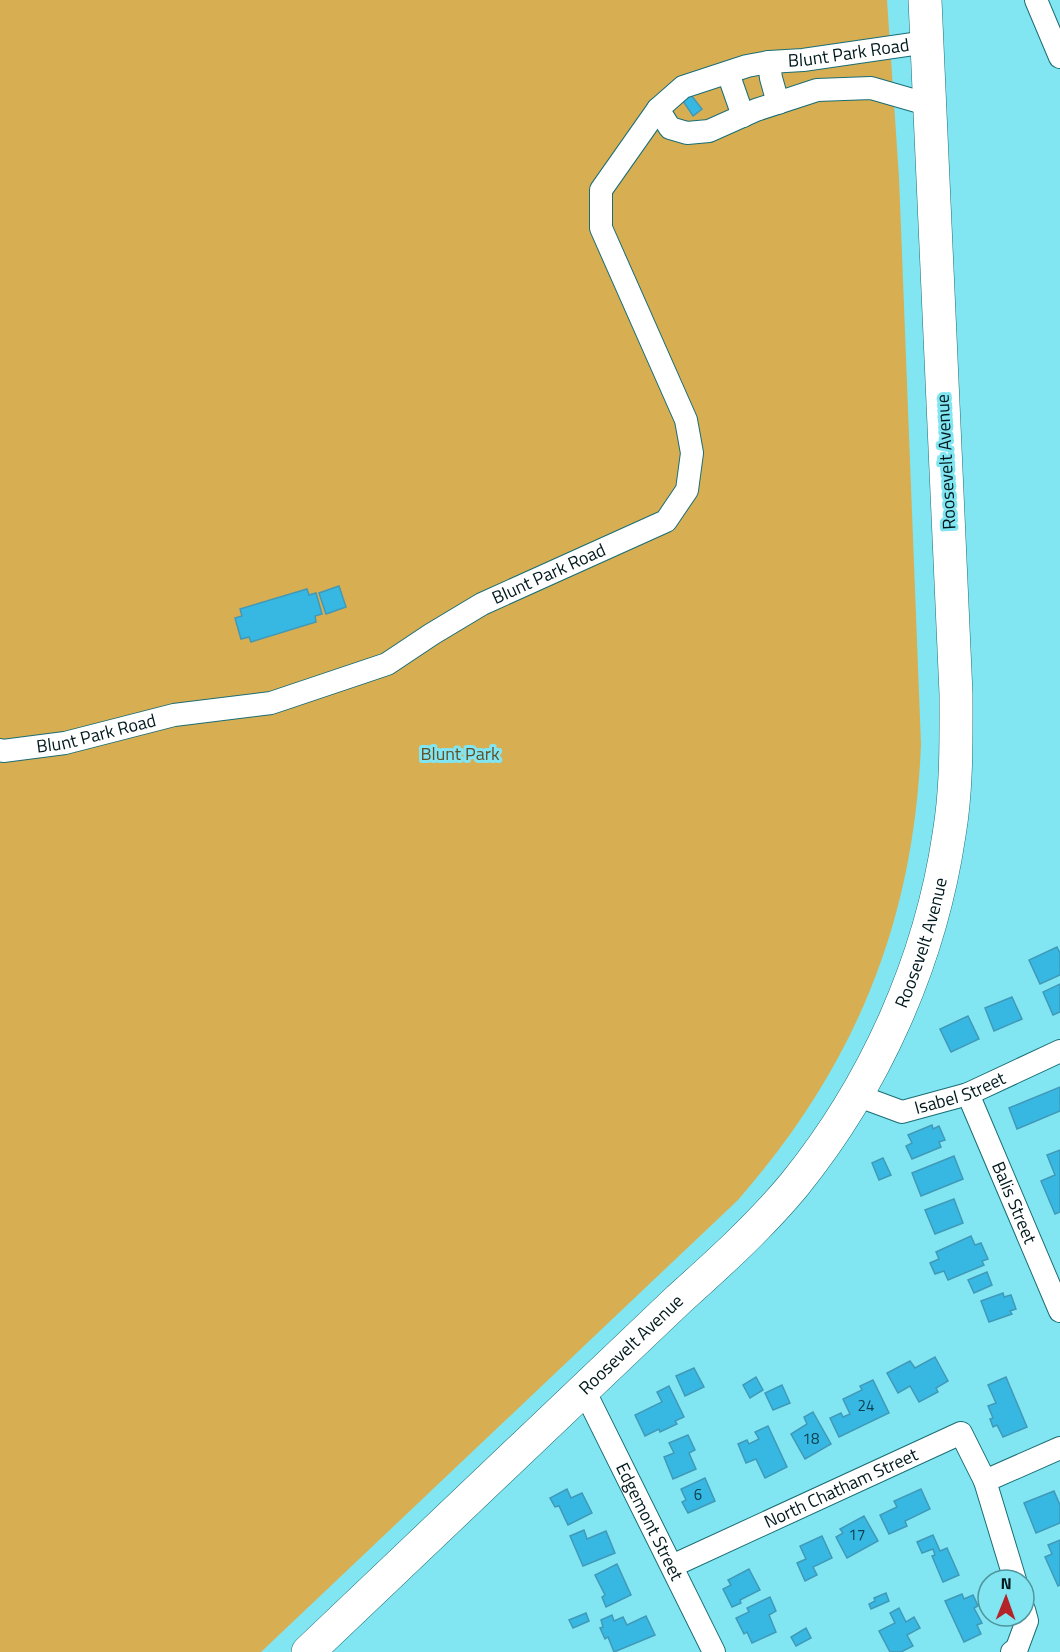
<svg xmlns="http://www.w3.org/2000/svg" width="1060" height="1652" font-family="'Titillium Web',sans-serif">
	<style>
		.green { fill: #d7ae52 }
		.building { fill: #37b8e3; stroke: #4199b8; stroke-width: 1.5 }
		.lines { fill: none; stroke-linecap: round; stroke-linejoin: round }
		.street-casing { stroke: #1a6d75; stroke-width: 24 }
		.primary-casing { stroke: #1a6d75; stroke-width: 34 }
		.street { stroke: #fff; stroke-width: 22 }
		.primary { stroke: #fff; stroke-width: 33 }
		.labels { text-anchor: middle; stroke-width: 6; stroke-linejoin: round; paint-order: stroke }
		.number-label { font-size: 15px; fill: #0e414e }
		.street-label { font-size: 18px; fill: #00191d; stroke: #82e6f2 }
		.park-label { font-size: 18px; fill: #614f27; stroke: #82e6f2 }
	</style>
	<rect width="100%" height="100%" fill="#82e6f2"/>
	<path class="green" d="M0,0H887L899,177L921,744C914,922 855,1066 738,1200L261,1652H0Z"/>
	<g class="building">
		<polygon points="691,95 702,109 693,116 683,101"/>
		<polygon points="339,586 346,607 326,614 319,593"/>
		<polygon points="307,589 309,595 316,593 322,614 315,616 316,622 251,642 249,637 241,639 235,618 242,616 240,609"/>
		<polygon points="1057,947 1060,953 1060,975 1040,984 1029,960"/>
		<polygon points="1060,984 1060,1012 1053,1015 1043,992"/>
		<polygon points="1012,997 1022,1019 994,1031 985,1008"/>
		<polygon points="968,1016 979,1039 951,1052 940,1029"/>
		<polygon points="1060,1087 1060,1111 1017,1129 1009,1108"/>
		<polygon points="932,1125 933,1129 939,1126 945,1140 939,1142 941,1147 912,1159 906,1146 912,1143 908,1135"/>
		<polygon points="1060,1150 1060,1212 1055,1214 1041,1181 1055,1175 1047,1155"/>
		<polygon points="954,1156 963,1179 921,1196 912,1173"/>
		<polygon points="883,1158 891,1175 879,1180 872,1163"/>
		<polygon points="954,1199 963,1223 935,1234 925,1210"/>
		<polygon points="971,1236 975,1245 981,1243 988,1259 982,1261 984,1265 948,1280 944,1271 935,1274 930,1263 939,1259 936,1252"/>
		<polygon points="987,1272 992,1285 974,1293 968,1280"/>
		<polygon points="1003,1293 1004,1297 1011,1295 1016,1309 1010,1311 1012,1314 989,1322 981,1301"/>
		<polygon points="935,1357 948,1381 936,1388 938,1392 919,1402 910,1386 898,1393 887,1373 910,1361 915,1368"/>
		<polygon points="694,1368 704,1387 685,1396 676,1376"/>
		<polygon points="756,1377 763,1390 750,1398 743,1385"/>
		<polygon points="1006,1377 1027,1427 1003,1437 997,1425 993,1427 990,1419 993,1418 988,1406 996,1403 988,1385"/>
		<polygon points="873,1380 889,1413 839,1437 830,1418 841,1413 843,1417 850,1414 843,1399 862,1390 860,1386"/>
		<polygon points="782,1385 790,1403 773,1410 765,1393"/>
		<polygon points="669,1386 684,1417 675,1421 677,1424 660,1432 659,1429 645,1436 635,1415 662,1402 657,1392"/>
		<polygon points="813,1412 831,1444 805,1459 791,1434 807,1424 804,1417"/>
		<polygon points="768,1426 787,1467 765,1478 756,1459 746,1463 738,1444 747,1440 749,1444 759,1439 755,1432"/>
		<polygon points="688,1435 695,1450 689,1453 696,1469 673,1479 664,1457 674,1453 669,1443"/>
		<polygon points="705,1478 715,1501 688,1513 682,1502 686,1500 681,1489"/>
		<polygon points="567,1489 571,1498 582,1493 592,1513 568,1525 559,1506 555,1507 550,1498"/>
		<polygon points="921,1489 930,1509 905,1521 907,1526 889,1534 880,1515 897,1507 894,1501"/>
		<polygon points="1054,1491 1060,1505 1060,1523 1036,1533 1024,1503"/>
		<polygon points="864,1516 878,1541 847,1558 836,1537 843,1533 840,1529"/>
		<polygon points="584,1530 587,1539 606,1531 615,1553 583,1566 570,1536"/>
		<polygon points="933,1535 940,1551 947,1548 959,1575 943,1582 932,1556 935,1555 933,1549 922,1553 917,1542"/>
		<polygon points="822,1536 832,1558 813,1567 817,1575 805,1581 797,1563 806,1559 800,1546"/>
		<polygon points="1060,1540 1060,1585 1058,1586 1045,1557 1052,1554 1048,1545"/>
		<polygon points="617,1564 631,1595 606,1607 602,1597 605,1595 595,1575"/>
		<polygon points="749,1569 760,1590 740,1600 741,1603 732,1607 723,1589 731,1585 728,1580"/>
		<polygon points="886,1593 889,1601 871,1609 869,1604 875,1601 874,1598"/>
		<polygon points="962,1594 964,1599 973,1595 978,1606 974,1608 982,1623 977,1625 981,1634 964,1642 945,1601"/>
		<polygon points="770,1597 776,1611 769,1615 776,1632 752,1643 747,1632 744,1634 736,1618 749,1612 747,1608"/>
		<polygon points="899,1608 906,1622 914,1617 920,1628 907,1635 913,1646 901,1652 890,1652 879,1631 895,1623 890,1613"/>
		<polygon points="586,1613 589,1621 573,1628 569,1620"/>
		<polygon points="612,1615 614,1621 623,1617 627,1625 646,1616 655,1635 614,1652 608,1637 605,1639 600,1628 603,1627 601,1620"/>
		<polygon points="806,1628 811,1638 796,1646 791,1637"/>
	</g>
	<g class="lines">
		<defs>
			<g id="street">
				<polyline points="1036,0 1060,57"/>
				<polyline points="769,62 771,78 778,103"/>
				<polyline points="728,73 743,116"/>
				<polyline points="658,109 670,128 687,133 709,131 756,110 817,90 871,88 930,105"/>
				<path id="s1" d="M0,750L3,751L65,743L174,715L271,703L387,664L432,634L482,604L666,521L687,490L692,453L686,420L601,228V190L658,109L683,87L747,66L769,62L803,60L927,42"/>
				<path id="s2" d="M968,1094L1060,1311"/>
				<path id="s3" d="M856,1095L902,1112L968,1094L1060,1051"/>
				<path id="s4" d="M584,1390L714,1652"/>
				<path id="s5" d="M672,1566L961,1433L985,1481"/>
				<polyline points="1015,1580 985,1481 1060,1448"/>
				<polyline points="1012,1652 1017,1648 1027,1621 1024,1610"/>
			</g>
			<g id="primary">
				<path id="s6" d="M308,1652L678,1300C719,1263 759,1227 794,1185C875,1085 930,962 949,835C957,788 956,741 956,694L925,0"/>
			</g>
		</defs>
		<use href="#street" class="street-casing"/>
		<use href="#primary" class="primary-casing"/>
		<use href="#street" class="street"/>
		<use href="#primary" class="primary"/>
	</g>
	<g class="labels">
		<g class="number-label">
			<text x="866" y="1411">24</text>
			<text x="811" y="1444">18</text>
			<text x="698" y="1500">6</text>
			<text x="857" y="1540">17</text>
		</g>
		<g class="street-label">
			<text dy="6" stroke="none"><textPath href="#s1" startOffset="1371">Blunt Park Road</textPath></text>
			<text transform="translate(946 462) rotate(-93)" y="6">Roosevelt Avenue</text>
			<text dy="6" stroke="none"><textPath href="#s1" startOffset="584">Blunt Park Road</textPath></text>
			<text dy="6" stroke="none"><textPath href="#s1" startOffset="98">Blunt Park Road</textPath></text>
			<text dy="6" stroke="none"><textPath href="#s6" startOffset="950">Roosevelt Avenue</textPath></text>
			<text dy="6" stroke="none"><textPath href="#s3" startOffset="110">Isabel Street</textPath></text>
			<text dy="6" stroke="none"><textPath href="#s2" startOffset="118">Balis Street</textPath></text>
			<text dy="6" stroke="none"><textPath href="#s6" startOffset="446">Roosevelt Avenue</textPath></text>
			<text dy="6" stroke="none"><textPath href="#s5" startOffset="186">North Chatham Street</textPath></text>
			<text dy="6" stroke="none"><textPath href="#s4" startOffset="147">Edgemont Street</textPath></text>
		</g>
		<g class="park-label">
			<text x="460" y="760">Blunt Park</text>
		</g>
	</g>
	<g transform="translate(1006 1598) rotate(1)"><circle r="28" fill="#82e6f2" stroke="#4e949d" stroke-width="1.5"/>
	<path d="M0-4.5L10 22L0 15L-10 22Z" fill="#b42328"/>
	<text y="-9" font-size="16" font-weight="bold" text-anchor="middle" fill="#00191d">N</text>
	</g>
</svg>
